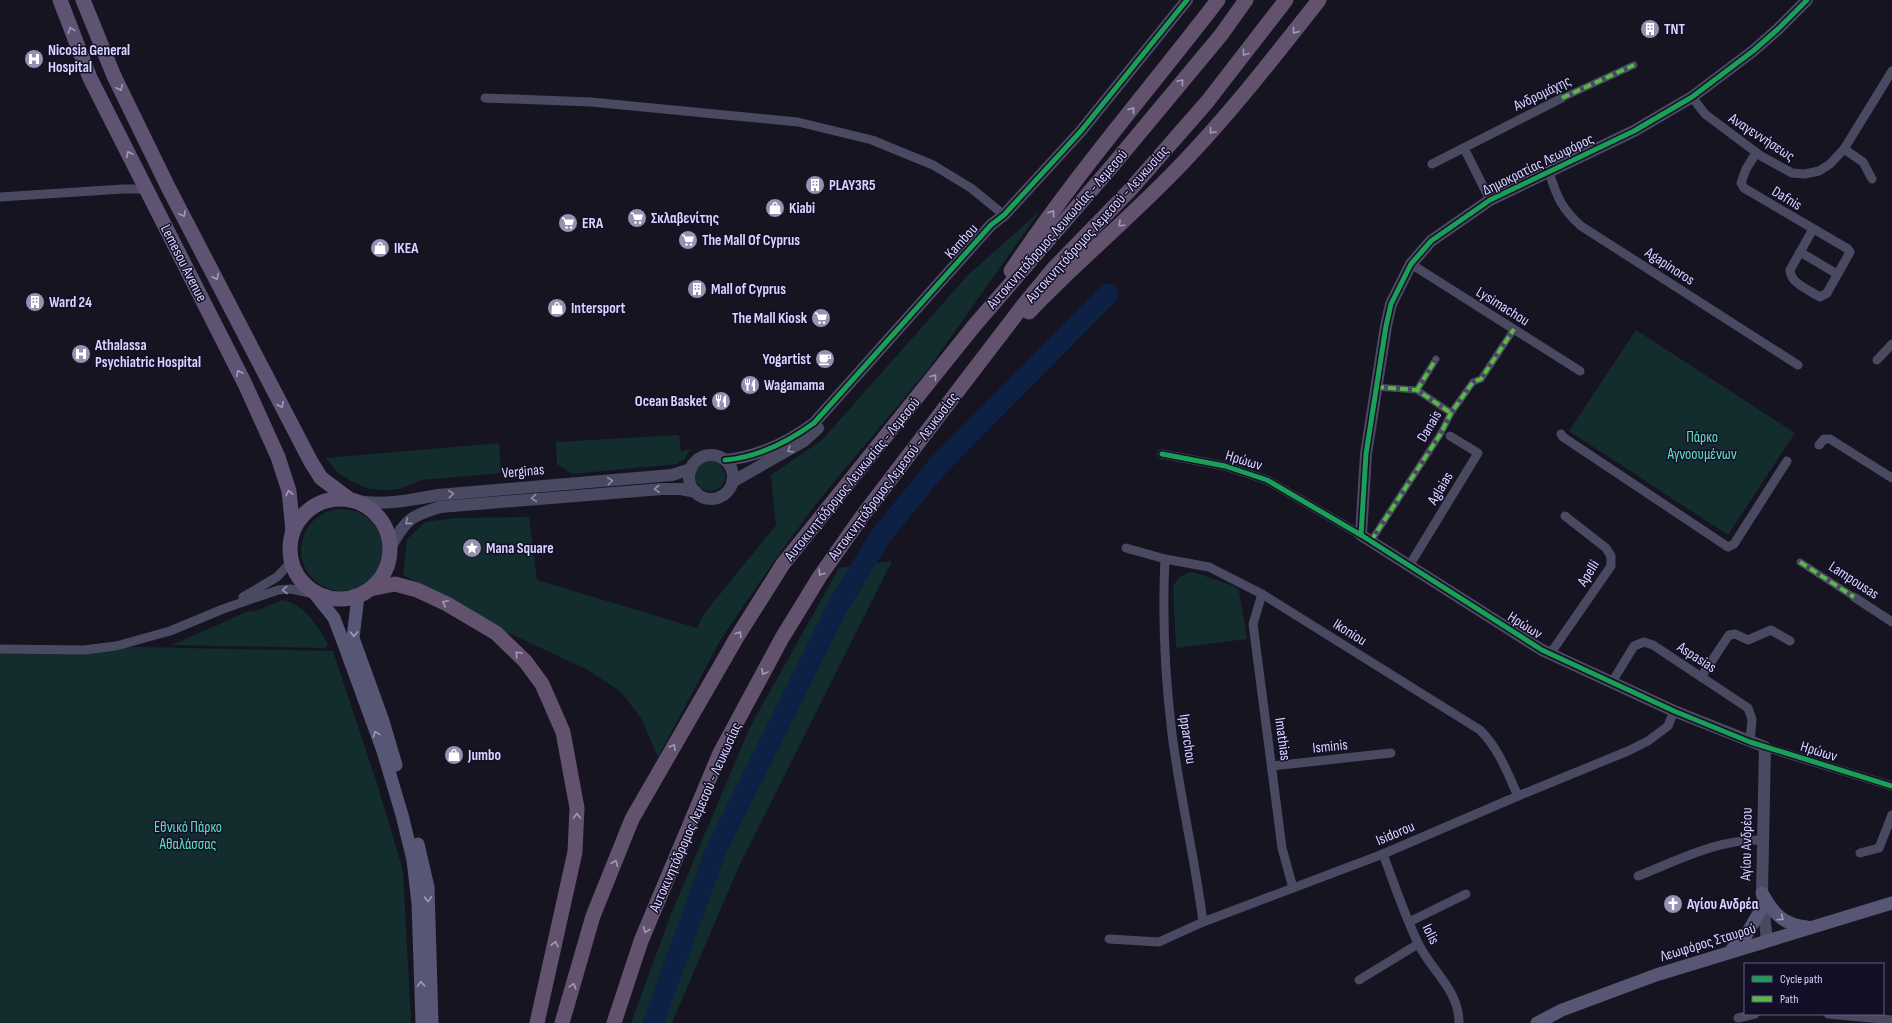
<svg xmlns="http://www.w3.org/2000/svg" width="1892" height="1023" font-family="'Sofia Sans Condensed',sans-serif">
	<style>
		.green { fill: #132c2d }
		.lines { fill: none; stroke-linecap: round; stroke-linejoin: round }
		.river { stroke: #0d2144; stroke-width: 21 }
		.pedestrian { stroke: #4a4962; stroke-width: 7 }
		.minor { stroke: #4a4962; stroke-width: 9 }
		.tertiary { stroke: #4a4962; stroke-width: 12 }
		.secondary { stroke: #575674; stroke-width: 13 }
		.primary { stroke: #5e5373; stroke-width: 15 }
		.trunk { stroke: #62526e; stroke-width: 15 }
		.quiet { stroke: #58b947; stroke-width: 4; stroke-dasharray: 8 4; stroke-linecap: butt }
		.cycleway-casing { stroke: #130f26; stroke-width: 8 }
		.cycleway { stroke: #1a9f57; stroke-width: 5 }
		.oneway { stroke: #a29ac0 }
		.oneway2 { stroke: #a39abe }
		.oneway3 { stroke: #928eb0 }
		.oneway4 { stroke: #9e9bc0 }
		.labels { text-anchor: middle; stroke-width: 3; stroke-linejoin: round; paint-order: stroke }
		.poi-label { font-size: 15px; font-weight: bold; fill: #d9d4ff; stroke: #130f26; text-anchor: start }
		.street-label { font-size: 15px; fill: #d9d4ff; stroke: #130f26 }
		.park-label { font-size: 15px; fill: #5fe0c0; stroke: #130f26 }
	</style>
	<rect width="100%" height="100%" fill="#161421"/>
	<g class="green">
		<polygon points="1040,211 929,368 815,505 775,560 721,639 658,757 641,718 621,692 588,670 502,630 403,575 407,539 425,522 454,518 529,517 537,580 697,628 703,615 776,525 771,475 822,440 969,274"/>
		<polygon points="1636,330 1795,433 1728,535 1569,431"/>
		<polygon points="679,435 681,451 691,449 685,458 677,464 572,474 557,464 556,442"/>
		<polygon points="499,443 501,473 421,480 400,489 383,490 366,488 351,481 337,472 326,458"/>
		<circle cx="710" cy="476" r="15"/>
		<circle cx="342" cy="550" r="41"/>
		<polygon points="892,561 739,866 672,1023 631,1023 671,914 750,727 839,568"/>
		<path d="M1193,572L1234,586L1239,591L1247,639L1176,648L1173,587C1178,577 1182,574 1193,572Z"/>
		<path d="M282,600C303,603 319,627 328,645L325,648L172,645L251,610L254,612Z"/>
		<polygon points="0,645 45,645 333,651 379,790 403,871 411,1023 0,1023"/>
	</g>
	<g class="lines">
		<polyline class="river" points="653,1023 717,848 837,608 880,537 936,468 1108,294"/>
		<g class="pedestrian">
			<polyline points="1562,98 1634,65"/>
			<polyline points="1376,387 1417,390 1451,413"/>
			<polyline points="1417,390 1436,359"/>
			<polyline points="1371,541 1441,433 1451,413 1473,382 1481,379 1514,329"/>
			<polyline points="1800,562 1854,597"/>
		</g>
		<g class="minor">
			<polyline points="1692,97 1705,114 1761,156 1792,173 1805,174 1819,171 1830,164 1844,149 1892,71"/>
			<polyline points="485,98 591,102 798,122 872,140 933,165 971,188 1004,215"/>
			<polyline points="1464,148 1490,200"/>
			<polyline points="1844,149 1863,162 1872,179"/>
			<path d="M1756,153L1746,169L1741,183L1744,188L1848,249L1850,252L1827,293L1820,297C1809,290 1790,283 1790,270L1813,229"/>
			<polyline points="1432,164 1562,98"/>
			<path d="M1549,172C1557,197 1561,208 1581,226L1798,365"/>
			<polyline points="0,197 123,189 147,189"/>
			<polyline points="1800,252 1837,274"/>
			<polyline points="1411,264 1580,371"/>
			<polyline points="1877,360 1892,344"/>
			<polyline points="1561,434 1563,437 1728,547 1734,544 1787,461"/>
			<polyline points="1819,445 1824,439 1830,439 1892,478"/>
			<polyline points="1162,454 1225,466 1267,480 1361,535"/>
			<path d="M1126,548L1165,559L1209,567L1262,594L1480,730C1499,749 1507,772 1518,796"/>
			<path d="M1165,559C1162,617 1165,676 1172,734C1180,797 1195,859 1203,922"/>
			<polyline points="1409,566 1478,453 1450,436"/>
			<polyline points="1262,594 1253,624 1282,848 1293,888"/>
			<polyline points="243,597 277,577 291,562"/>
			<polyline points="1854,597 1892,622"/>
			<polyline points="0,649 84,650 116,646 170,631 223,609 278,590 291,589 315,594"/>
			<polyline points="1550,654 1611,566 1611,556 1606,548 1565,516"/>
			<polyline points="1701,677 1729,635 1735,634 1748,640 1771,630 1790,641"/>
			<polyline points="1612,682 1634,646 1644,642 1653,645 1748,708 1752,719 1750,742"/>
			<polyline points="1765,747 1892,786"/>
			<polyline points="1272,766 1391,753"/>
			<polyline points="1860,853 1879,848 1892,815"/>
			<path d="M1383,854C1394,883 1404,914 1418,943C1431,971 1459,989 1459,1023"/>
			<path d="M1638,876C1679,860 1717,839 1762,840"/>
			<polyline points="1409,922 1466,894"/>
			<polyline points="1109,939 1159,942 1203,922 1383,854 1518,796 1628,751 1648,741 1668,726 1674,711"/>
			<polyline points="1359,980 1418,944"/>
			<polyline points="1828,1014 1892,1020"/>
			<polyline points="1738,1018 1755,1014"/>
		</g>
		<g class="tertiary">
			<circle cx="711" cy="477" r="22"/>
			<path d="M725,460C758,457 788,442 814,423L991,225L1004,215L1081,131L1187,0"/>
			<polyline points="732,482 804,441 818,428"/>
			<path d="M357,501C384,506 411,500 438,495L672,475L691,469"/>
			<path d="M391,546C406,519 411,516 440,507L662,489H681L696,492"/>
			<polyline points="1767,941 1762,893 1765,747 1674,711 1542,650 1361,535 1366,454 1386,326 1391,304 1411,264 1431,241 1490,200 1634,131 1692,97 1753,51 1778,29 1807,0"/>
		</g>
		<g class="secondary">
			<polyline points="315,594 334,618 345,647 383,751 402,815 413,860 418,903 422,1023"/>
			<polyline points="358,596 353,638 383,721 396,765"/>
			<polyline points="418,844 428,887 432,1023"/>
			<path d="M1762,893C1773,913 1783,925 1807,927"/>
			<polyline points="1732,949 1745,937 1763,906"/>
			<polyline points="1537,1023 1562,1010 1656,975 1892,903"/>
		</g>
		<g class="primary">
			<polyline points="60,0 90,78 245,384 278,457 289,491 293,531"/>
			<polyline points="83,0 114,76 168,187 311,462 321,478 349,499"/>
			<circle cx="340" cy="549" r="50"/>
		</g>
		<g class="trunk">
			<path d="M1011,271C1074,176 1149,90 1218,0"/>
			<path d="M1029,312C1081,257 1140,210 1191,154C1237,105 1278,52 1319,0"/>
			<polyline points="370,589 395,584 417,590 447,604 496,633 525,661 542,684 563,732 577,808 575,852 537,1023"/>
			<polyline points="562,1023 593,916 632,819 737,637 783,564 974,326 1112,166 1221,35 1246,0"/>
			<polyline points="614,1023 641,941 720,753 782,638 820,576 863,515 1025,303 1054,268 1130,190 1207,102 1286,0"/>
		</g>
		<g class="quiet">
			<polyline points="1562,98 1634,65"/>
			<polyline points="1376,387 1417,390 1451,413"/>
			<polyline points="1417,390 1436,359"/>
			<polyline points="1371,541 1441,433 1451,413 1473,382 1481,379 1514,329"/>
			<polyline points="1800,562 1854,597"/>
		</g>
		<defs>
			<g id="cycleway">
				<polyline points="1162,454 1225,466 1267,480 1361,535 1542,650 1674,711 1750,742 1892,786"/>
				<path d="M725,460C758,457 788,442 814,423L991,225L1004,215L1081,131L1187,0"/>
				<polyline points="1361,535 1366,454 1386,326 1391,304 1411,264 1431,241 1490,200 1634,131 1692,97 1753,51 1778,29 1807,0"/>
			</g>
		</defs>
		<use href="#cycleway" class="cycleway-casing"/>
		<use href="#cycleway" class="cycleway"/>
	</g>
	<defs><path id="oneway-chevron" d="M-2-3.5L2.5 0L-2 3.5" fill="none" stroke-width="1.6" stroke-linecap="round" stroke-linejoin="round"/></defs>
	<g class="oneway">
		<use href="#oneway-chevron" transform="translate(71 30) rotate(-110)"/>
		<use href="#oneway-chevron" transform="translate(120 88) rotate(64)"/>
		<use href="#oneway-chevron" transform="translate(129 154) rotate(-116)"/>
		<use href="#oneway-chevron" transform="translate(183 214) rotate(62)"/>
		<use href="#oneway-chevron" transform="translate(216 277) rotate(63)"/>
		<use href="#oneway-chevron" transform="translate(239 373) rotate(-116)"/>
		<use href="#oneway-chevron" transform="translate(281 405) rotate(63)"/>
		<use href="#oneway-chevron" transform="translate(289 493) rotate(-103)"/>
	</g>
	<g class="oneway2">
		<use href="#oneway-chevron" transform="translate(1295 31) rotate(129)"/>
		<use href="#oneway-chevron" transform="translate(1245 53) rotate(128)"/>
		<use href="#oneway-chevron" transform="translate(1181 82) rotate(-50)"/>
		<use href="#oneway-chevron" transform="translate(1132 110) rotate(-52)"/>
		<use href="#oneway-chevron" transform="translate(1212 131) rotate(131)"/>
		<use href="#oneway-chevron" transform="translate(1052 213) rotate(-53)"/>
		<use href="#oneway-chevron" transform="translate(1121 224) rotate(137)"/>
		<use href="#oneway-chevron" transform="translate(934 377) rotate(-52)"/>
		<use href="#oneway-chevron" transform="translate(821 573) rotate(124)"/>
		<use href="#oneway-chevron" transform="translate(445 603) rotate(-154)"/>
		<use href="#oneway-chevron" transform="translate(739 634) rotate(-58)"/>
		<use href="#oneway-chevron" transform="translate(518 654) rotate(-133)"/>
		<use href="#oneway-chevron" transform="translate(764 672) rotate(118)"/>
		<use href="#oneway-chevron" transform="translate(673 747) rotate(-60)"/>
		<use href="#oneway-chevron" transform="translate(577 816) rotate(-90)"/>
		<use href="#oneway-chevron" transform="translate(615 863) rotate(-68)"/>
		<use href="#oneway-chevron" transform="translate(646 930) rotate(112)"/>
		<use href="#oneway-chevron" transform="translate(555 944) rotate(-77)"/>
		<use href="#oneway-chevron" transform="translate(573 986) rotate(-74)"/>
	</g>
	<g class="oneway3">
		<use href="#oneway-chevron" transform="translate(790 450) rotate(149)"/>
		<use href="#oneway-chevron" transform="translate(610 481) rotate(-5)"/>
		<use href="#oneway-chevron" transform="translate(657 489) rotate(176)"/>
		<use href="#oneway-chevron" transform="translate(451 494) rotate(-5)"/>
		<use href="#oneway-chevron" transform="translate(534 498) rotate(175)"/>
		<use href="#oneway-chevron" transform="translate(408 522) rotate(139)"/>
		<use href="#oneway-chevron" transform="translate(285 590) rotate(178)"/>
	</g>
	<g class="oneway4">
		<use href="#oneway-chevron" transform="translate(354 634) rotate(89)"/>
		<use href="#oneway-chevron" transform="translate(376 734) rotate(-110)"/>
		<use href="#oneway-chevron" transform="translate(428 899) rotate(88)"/>
		<use href="#oneway-chevron" transform="translate(1781 918) rotate(36)"/>
		<use href="#oneway-chevron" transform="translate(421 984) rotate(-92)"/>
	</g>
	<defs>
		<symbol id="building-disc" viewBox="-11 -11 22 22"><circle r="9.5" fill="#9591b1" stroke="#130f26"/><path d="M-4-6H4V6H1V3H-1V6H-4ZM-2.5-4.3h1.7v1.8h-1.7ZM.8-4.3h1.7v1.8H.8ZM-2.5-1h1.7V.8h-1.7ZM.8-1h1.7V.8H.8Z" fill="#fff"/></symbol>
		<symbol id="hospital-disc" viewBox="-11 -11 22 22"><circle r="9.5" fill="#9591b1" stroke="#130f26"/><path d="M-5-5h3v3.5h4V-5h3V5h-3V1.5h-4V5h-3Z" fill="#fff"/></symbol>
		<symbol id="shop-disc" viewBox="-11 -11 22 22"><circle r="9.5" fill="#9591b1" stroke="#130f26"/><path d="M-5-2.5h2.3a2.7 3.5 0 0 1 5.4 0H5L5.5 6h-11ZM-1.5-2.5h3a1.5 2.3 0 0 0-3 0Z" fill="#fff"/></symbol>
		<symbol id="supermarket-disc" viewBox="-11 -11 22 22"><circle r="9.5" fill="#9591b1" stroke="#130f26"/><path d="M-6-5.5h2.5l.6 2H6L4.5 2H-2.5L-4.4-4H-6ZM-1.5 3.2a1.3 1.3 0 1 0 .1 0ZM3 3.2a1.3 1.3 0 1 0 .1 0Z" fill="#fff"/></symbol>
		<symbol id="cafe-disc" viewBox="-11 -11 22 22"><circle r="9.5" fill="#9591b1" stroke="#130f26"/><path d="M-5.5-4.5H6V0H3Q3 3.5 0 3.5H-2.5Q-5.5 3.5-5.5 0ZM3-3.2v2h1.7v-2ZM-6 4.5H4V6H-6Z" fill="#fff"/></symbol>
		<symbol id="restaurant-disc" viewBox="-11 -11 22 22"><circle r="9.5" fill="#9591b1" stroke="#130f26"/><path d="M-5-6h1v4h1v-4h1v4h1v-4h1v5L-1.5 .5V6h-2V.5L-5-1ZM5-6V6H3V1.5H1.5Q1.5-4 5-6Z" fill="#fff"/></symbol>
		<symbol id="sight-disc" viewBox="-11 -11 22 22"><circle r="9.5" fill="#9591b1" stroke="#130f26"/><path d="M0-6L1.8-2.2L6-1.7L2.9 1.2L3.7 5.4L0 3.3L-3.7 5.4L-2.9 1.2L-6-1.7L-1.8-2.2Z" fill="#fff"/></symbol>
		<symbol id="church-disc" viewBox="-11 -11 22 22"><circle r="9.5" fill="#9591b1" stroke="#130f26"/><path d="M-1.2-6h2.4v3.5h3.3v2.4h-3.3V6h-2.4V-.1h-3.3v-2.4h3.3Z" fill="#fff"/></symbol>
	</defs>
	<g fill-rule="evenodd">
		<use href="#building-disc" x="1639" y="18" width="22" height="22"/>
		<use href="#hospital-disc" x="23" y="48" width="22" height="22"/>
		<use href="#building-disc" x="804" y="174" width="22" height="22"/>
		<use href="#shop-disc" x="764" y="197" width="22" height="22"/>
		<use href="#supermarket-disc" x="626" y="207" width="22" height="22"/>
		<use href="#supermarket-disc" x="557" y="212" width="22" height="22"/>
		<use href="#supermarket-disc" x="677" y="229" width="22" height="22"/>
		<use href="#shop-disc" x="369" y="237" width="22" height="22"/>
		<use href="#building-disc" x="686" y="278" width="22" height="22"/>
		<use href="#building-disc" x="24" y="291" width="22" height="22"/>
		<use href="#shop-disc" x="546" y="297" width="22" height="22"/>
		<use href="#supermarket-disc" x="810" y="307" width="22" height="22"/>
		<use href="#hospital-disc" x="70" y="343" width="22" height="22"/>
		<use href="#cafe-disc" x="814" y="348" width="22" height="22"/>
		<use href="#restaurant-disc" x="739" y="374" width="22" height="22"/>
		<use href="#restaurant-disc" x="710" y="390" width="22" height="22"/>
		<use href="#sight-disc" x="461" y="537" width="22" height="22"/>
		<use href="#shop-disc" x="443" y="744" width="22" height="22"/>
		<use href="#church-disc" x="1662" y="893" width="22" height="22"/>
	</g>
	<g class="labels">
		<g class="poi-label">
			<text x="1664" y="34">TNT</text>
			<text x="48" y="55">Nicosia General<tspan x="48" dy="17">Hospital</tspan></text>
			<text x="829" y="190">PLAY3R5</text>
			<text x="789" y="213">Kiabi</text>
			<text x="651" y="223">Σκλαβενίτης</text>
			<text x="582" y="228">ERA</text>
			<text x="702" y="245">The Mall Of Cyprus</text>
			<text x="394" y="253">IKEA</text>
			<text x="711" y="294">Mall of Cyprus</text>
			<text x="49" y="307">Ward 24</text>
			<text x="571" y="313">Intersport</text>
			<text x="807" y="323" text-anchor="end">The Mall Kiosk</text>
			<text x="95" y="350">Athalassa<tspan x="95" dy="17">Psychiatric Hospital</tspan></text>
			<text x="811" y="364" text-anchor="end">Yogartist</text>
			<text x="764" y="390">Wagamama</text>
			<text x="707" y="406" text-anchor="end">Ocean Basket</text>
			<text x="486" y="553">Mana Square</text>
			<text x="468" y="760">Jumbo</text>
			<text x="1687" y="909">Αγίου Ανδρέα</text>
		</g>
		<g class="street-label">
			<text transform="translate(1542 93) rotate(-26)" y="5">Ανδρομάχης</text>
			<text transform="translate(1762 137) rotate(33)" y="5">Αναγεννήσεως</text>
			<text transform="translate(1538 164) rotate(-26)" y="5">Δημοκρατίας Λεωφόρος</text>
			<text transform="translate(1787 198) rotate(31)" y="5">Dafnis</text>
			<text transform="translate(1097 224) rotate(-48)" y="5">Αυτοκινητόδρομος Λεμεσού - Λευκωσίας</text>
			<text transform="translate(1057 229) rotate(-49)" y="5">Αυτοκινητόδρομος Λευκωσίας - Λεμεσού</text>
			<text transform="translate(961 241) rotate(-48)" y="5">Kambou</text>
			<text transform="translate(184 263) rotate(63)" y="5">Lemesou Avenue</text>
			<text transform="translate(1670 266) rotate(33)" y="5">Agapinoros</text>
			<text transform="translate(1503 306) rotate(32)" y="5">Lysimachou</text>
			<text transform="translate(1429 426) rotate(-59)" y="5">Danais</text>
			<text transform="translate(1244 460) rotate(17)" y="5">Ηρώων</text>
			<text transform="translate(523 471) rotate(-5)" y="5">Verginas</text>
			<text transform="translate(893 476) rotate(-53)" y="5">Αυτοκινητόδρομος Λεμεσού - Λευκωσίας</text>
			<text transform="translate(852 479) rotate(-51)" y="5">Αυτοκινητόδρομος Λευκωσίας - Λεμεσού</text>
			<text transform="translate(1440 488) rotate(-59)" y="5">Aglaias</text>
			<text transform="translate(1588 573) rotate(-58)" y="5">Apelli</text>
			<text transform="translate(1854 580) rotate(33)" y="5">Lampousas</text>
			<text transform="translate(1525 625) rotate(32)" y="5">Ηρώων</text>
			<text transform="translate(1350 632) rotate(32)" y="5">Ikoniou</text>
			<text transform="translate(1697 657) rotate(33)" y="5">Aspasias</text>
			<text transform="translate(1188 739) rotate(82)" y="5">Ipparchou</text>
			<text transform="translate(1283 739) rotate(82)" y="5">Imathias</text>
			<text transform="translate(1330 746) rotate(-6)" y="5">Isminis</text>
			<text transform="translate(1819 751) rotate(17)" y="5">Ηρώων</text>
			<text transform="translate(695 817) rotate(-66)" y="5">Αυτοκινητόδρομος Λεμεσού - Λευκωσίας</text>
			<text transform="translate(1395 833) rotate(-23)" y="5">Isidorou</text>
			<text transform="translate(1746 844) rotate(-89)" y="5">Αγίου Ανδρέου</text>
			<text transform="translate(1431 934) rotate(63)" y="5">Iolis</text>
			<text transform="translate(1708 942) rotate(-17)" y="5">Λεωφόρος Σταυρού</text>
		</g>
		<g class="park-label">
			<text x="1702" y="442">Πάρκο<tspan x="1702" dy="17">Αγνοουμένων</tspan></text>
			<text x="188" y="832">Εθνικό Πάρκο<tspan x="188" dy="17">Αθαλάσσας</tspan></text>
		</g>
	</g>
	<rect x="1744" y="963" width="140" height="52" fill="#130f26" stroke="#625e7d"/>
	<rect x="1752" y="976" width="20" height="6" fill="#1a9f57" stroke="#625e7d"/>
	<text x="1780" y="983" font-size="12" fill="#d9d4ff">Cycle path</text>
	<rect x="1752" y="996" width="20" height="6" fill="#58b947" stroke="#625e7d"/>
	<text x="1780" y="1003" font-size="12" fill="#d9d4ff">Path</text>
</svg>
